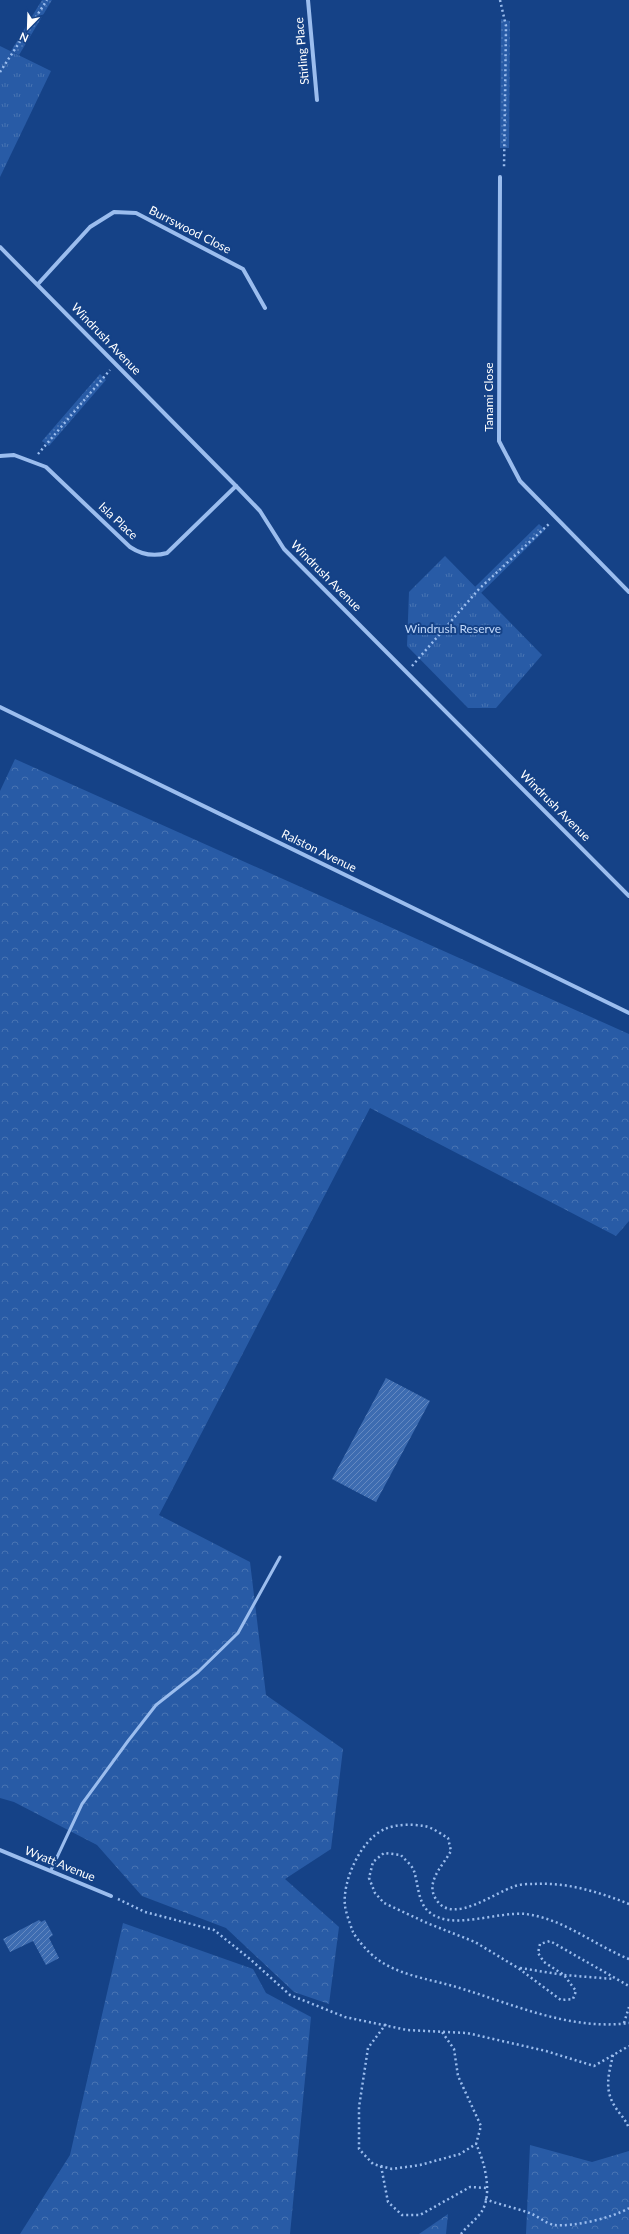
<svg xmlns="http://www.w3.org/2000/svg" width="629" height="2234" font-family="Lato,sans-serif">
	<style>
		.grass { fill: url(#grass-dots) }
		.forest { fill: url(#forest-crowns) }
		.park { fill: url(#park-tufts) }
		.building { fill: url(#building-hatch) }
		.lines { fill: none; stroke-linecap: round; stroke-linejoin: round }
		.path { stroke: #9bbdee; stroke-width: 2.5; stroke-dasharray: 2 3; stroke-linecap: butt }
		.service { stroke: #9bbdee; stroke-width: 3 }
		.minor { stroke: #9bbdee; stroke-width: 4 }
		.labels { text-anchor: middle; stroke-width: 4; stroke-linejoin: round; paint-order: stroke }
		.street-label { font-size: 12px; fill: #fff; stroke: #154287 }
		.park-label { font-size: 12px; fill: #c1d8fa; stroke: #154287 }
	</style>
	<defs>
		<pattern id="grass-dots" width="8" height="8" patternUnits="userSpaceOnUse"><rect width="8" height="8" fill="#285ba6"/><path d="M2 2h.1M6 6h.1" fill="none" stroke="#4874b3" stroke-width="1.8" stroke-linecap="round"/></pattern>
		<pattern id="forest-crowns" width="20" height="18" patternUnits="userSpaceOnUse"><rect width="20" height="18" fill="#285ba6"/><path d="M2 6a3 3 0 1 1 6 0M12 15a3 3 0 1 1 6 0" fill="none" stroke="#4874b3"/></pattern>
		<pattern id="park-tufts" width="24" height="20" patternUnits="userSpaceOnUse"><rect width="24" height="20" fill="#285ba6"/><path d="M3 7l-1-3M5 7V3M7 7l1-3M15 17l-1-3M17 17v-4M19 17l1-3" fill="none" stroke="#4874b3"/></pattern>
		<pattern id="building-hatch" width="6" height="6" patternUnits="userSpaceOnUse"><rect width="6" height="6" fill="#3d6cb1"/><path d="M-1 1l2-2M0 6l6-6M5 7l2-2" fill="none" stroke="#6489c1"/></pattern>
	</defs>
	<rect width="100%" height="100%" fill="#154287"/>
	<g class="grass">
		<polygon points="42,0 52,0 19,55 11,51"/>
		<polygon points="501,19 510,21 509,148 500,148"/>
		<polygon points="100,374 106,380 49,446 42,441"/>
		<polygon points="539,524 545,530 481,593 475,587"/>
	</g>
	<g class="forest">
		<polygon points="15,759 629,1034 629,1221 616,1236 370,1108 159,1515 250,1562 266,1695 343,1749 331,1849 285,1879 339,1927 329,2004 294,1992 226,1928 142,1896 97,1845 14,1802 0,1798 0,791"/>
		<polygon points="123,1923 253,1969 266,1993 311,2017 290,2234 20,2234 70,2155"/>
		<polygon points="530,2145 592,2162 629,2151 629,2234 526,2234"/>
		<polygon points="448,2214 446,2234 419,2234"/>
	</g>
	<g class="park">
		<polygon points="0,46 51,71 0,177"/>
		<polygon points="445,556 542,655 496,708 468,708 407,646 409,592"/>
	</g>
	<g class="building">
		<polygon points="386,1378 430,1401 376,1502 332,1479"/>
		<polygon points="39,1920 41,1922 45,1920 53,1935 49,1938 59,1958 46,1965 33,1941 10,1952 3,1939"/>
	</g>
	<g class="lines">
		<g class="path">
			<polyline points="500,0 506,26 504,169"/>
			<polyline points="0,72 47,0"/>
			<polyline points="38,454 110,370"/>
			<polyline points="412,666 479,589 550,523"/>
			<polyline points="118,1899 145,1912 214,1930 250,1959 290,1995 345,2017 407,2030 467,2033 546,2051 594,2066 629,2046"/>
			<path d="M629,1904C599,1892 567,1882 534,1884C528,1884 519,1884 513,1887C494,1893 455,1923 438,1902C423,1884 442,1867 451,1851L448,1838C441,1834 432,1827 424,1826C412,1824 396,1824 385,1829C361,1839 342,1881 345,1906C346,1913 350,1924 353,1932C357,1940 370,1954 377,1959C399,1975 428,1979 453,1986C511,2003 568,2031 629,2023"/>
			<path d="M629,1959C594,1945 564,1919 526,1914C497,1911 450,1932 428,1911C418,1902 418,1883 414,1871C412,1865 405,1860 401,1855L384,1853L373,1862L369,1878L375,1893L384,1903L427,1923L475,1942L518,1968L561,2000L573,1999L576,1991L564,1975L544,1962L538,1953L540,1944L550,1941L629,1986"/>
			<polyline points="520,1968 564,1975 614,1979"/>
			<polyline points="624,2023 629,2007"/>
			<polyline points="386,2024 368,2048 359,2107 359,2149 373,2164 392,2169 420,2165 460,2154 476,2144 481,2126 458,2076 454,2049 442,2032"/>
			<path d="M613,2055C609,2073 604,2088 614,2105C619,2114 626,2119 629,2129"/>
			<polyline points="381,2166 388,2202 402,2215 420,2215 470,2187 487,2188"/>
			<path d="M485,2199C500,2205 517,2208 532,2214C539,2217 547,2224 554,2225C574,2227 612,2218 629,2208"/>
			<path d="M461,2234C467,2226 477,2219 482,2211C493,2193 484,2160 476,2144"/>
		</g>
		<polyline class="service" points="51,1870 82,1804 128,1741 156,1705 198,1672 238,1633 280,1557"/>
		<g class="minor">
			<polyline points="308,0 317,100"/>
			<polyline points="500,177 499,441 520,481 629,592"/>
			<polyline points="0,247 236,486 260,511 284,549 629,896"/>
			<polyline points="38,284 90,227 114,212 136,213 243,269 265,308"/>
			<path d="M0,456L14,455L46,467L130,547C142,555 153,557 167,553L236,486"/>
			<polyline points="0,707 629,1013"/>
			<polyline points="0,1850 111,1896"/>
		</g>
	</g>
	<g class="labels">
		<g class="street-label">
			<text transform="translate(302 51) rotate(-95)" y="4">Stirling Place</text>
			<text transform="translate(190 230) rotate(27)" y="4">Burrswood Close</text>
			<text transform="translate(106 339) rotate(46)" y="4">Windrush Avenue</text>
			<text transform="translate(489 397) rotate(-90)" y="4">Tanami Close</text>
			<text transform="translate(118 521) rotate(43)" y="4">Isla Place</text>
			<text transform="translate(326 576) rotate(45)" y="4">Windrush Avenue</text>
			<text transform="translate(555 806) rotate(45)" y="4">Windrush Avenue</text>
			<text transform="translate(319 851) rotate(26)" y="4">Ralston Avenue</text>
			<text transform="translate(60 1864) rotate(22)" y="4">Wyatt Avenue</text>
		</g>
		<g class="park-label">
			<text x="453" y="633">Windrush Reserve</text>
		</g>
	</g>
	<g transform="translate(28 28) rotate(203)" stroke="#154287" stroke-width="3" paint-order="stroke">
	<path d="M0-3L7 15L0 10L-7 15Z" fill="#ffffff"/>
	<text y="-6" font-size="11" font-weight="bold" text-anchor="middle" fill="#ffffff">N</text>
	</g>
</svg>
